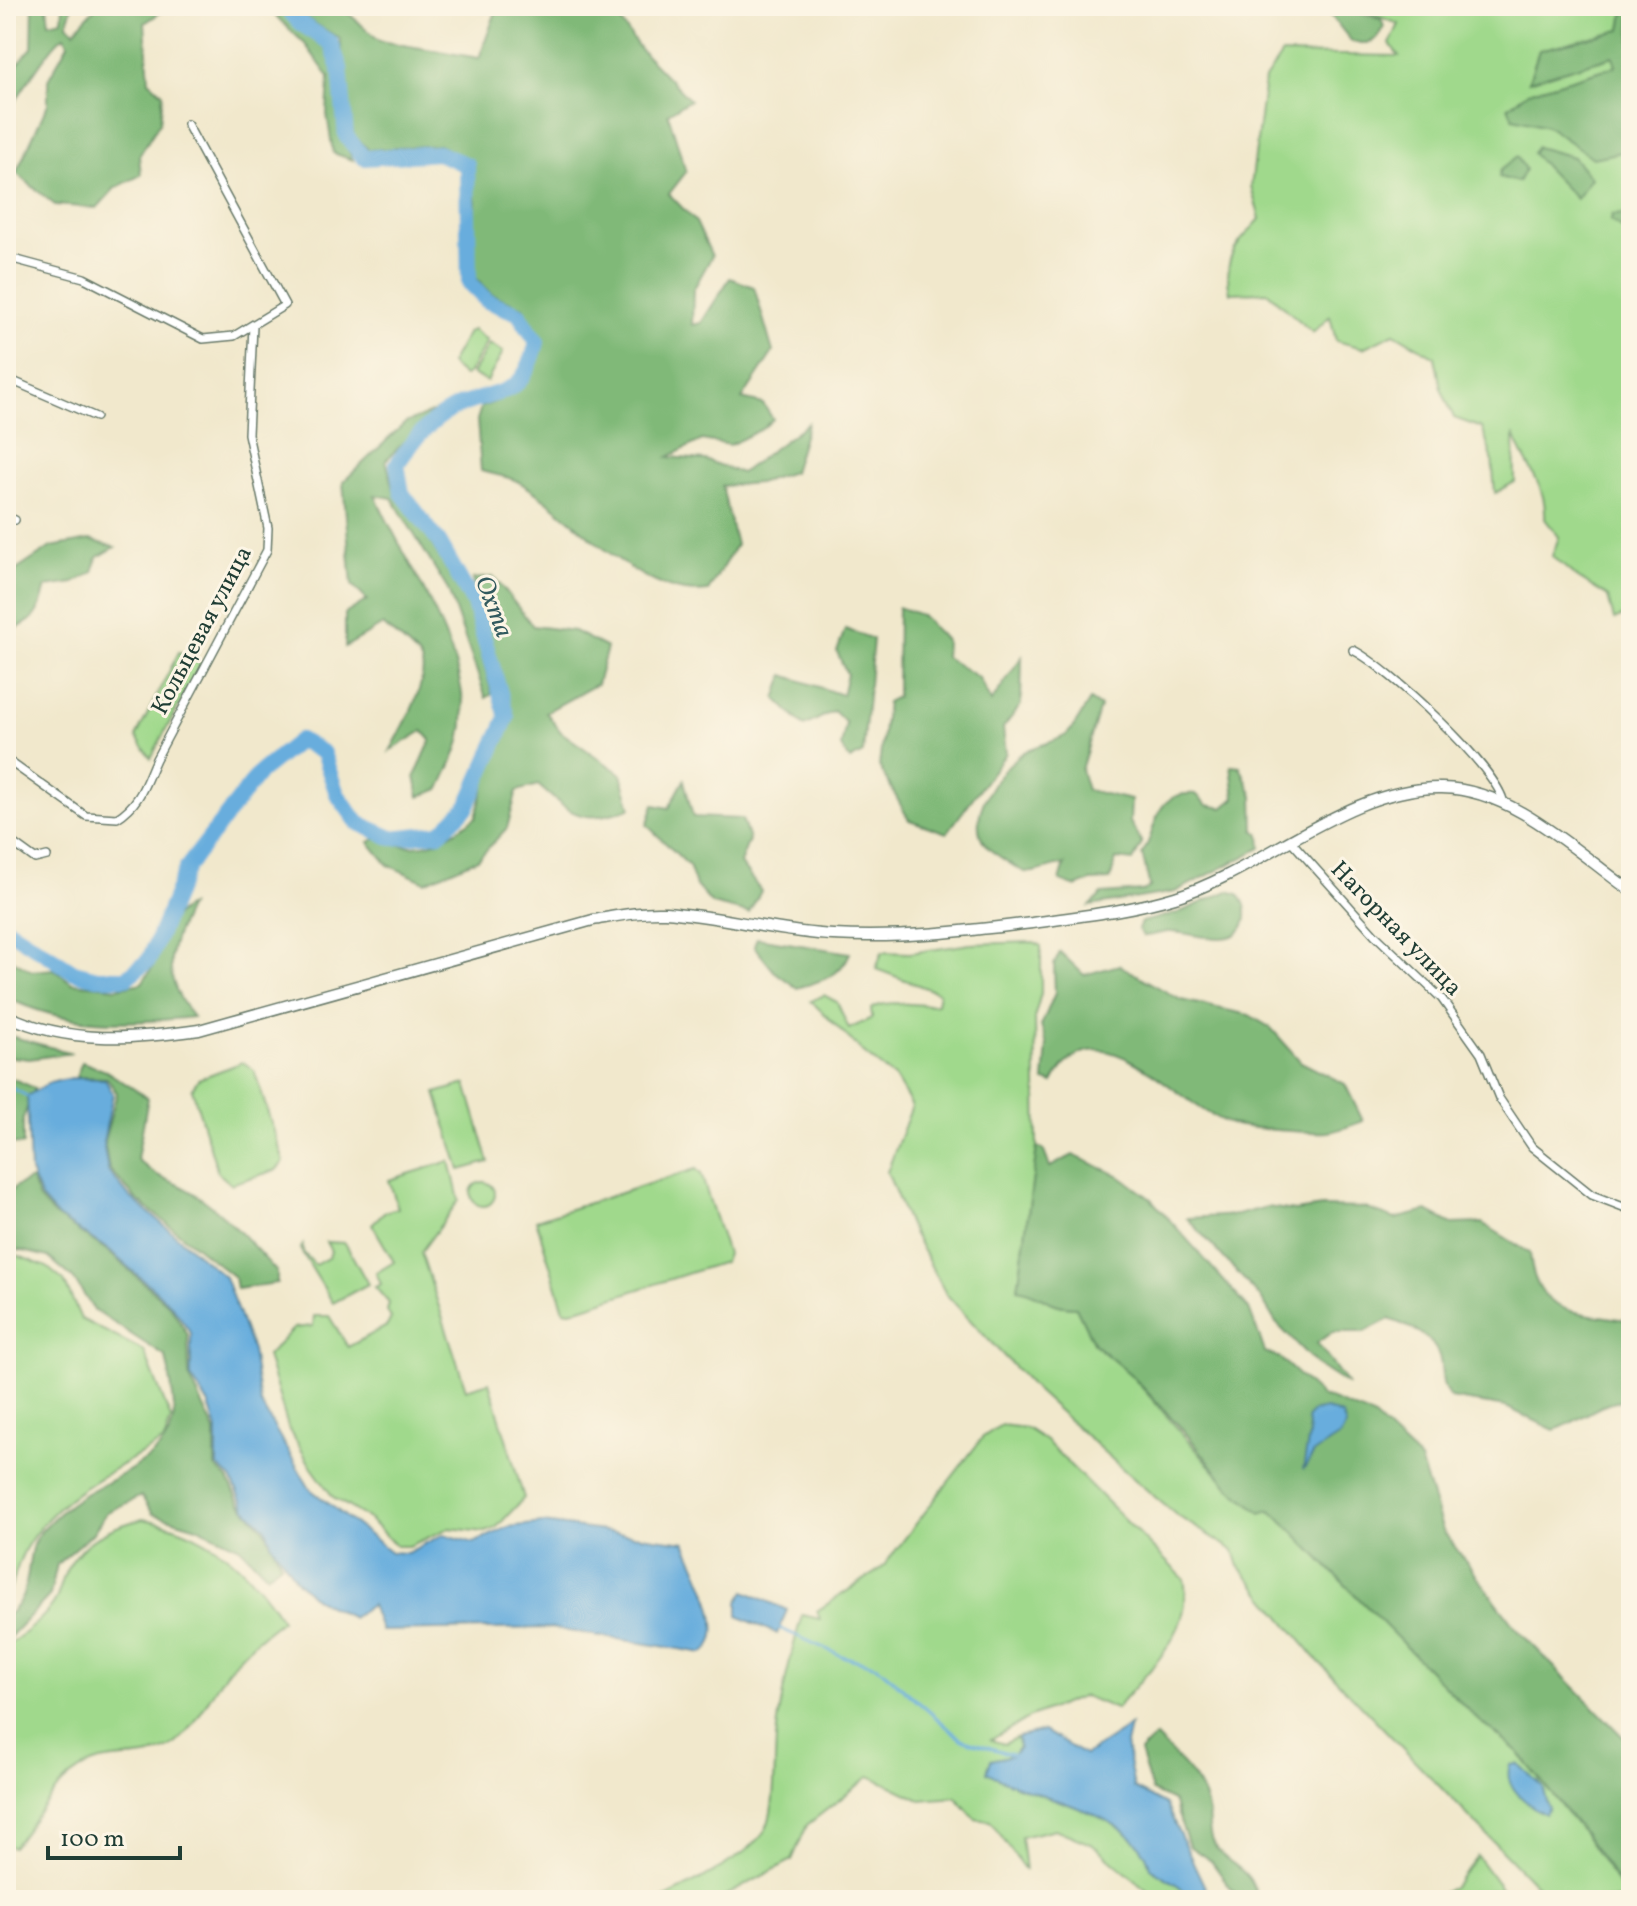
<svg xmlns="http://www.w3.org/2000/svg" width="1637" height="1906" font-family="Vollkorn,serif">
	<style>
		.green { fill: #a0d98c; stroke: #608b60; stroke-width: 2 }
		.forest { fill: #80b978; stroke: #507b56; stroke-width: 2 }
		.water { fill: #67addd; stroke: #437588; stroke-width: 2 }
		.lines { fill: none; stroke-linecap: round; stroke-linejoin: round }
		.stream { stroke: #67addd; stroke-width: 3 }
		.river { stroke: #67addd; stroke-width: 16 }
		.minor-casing { stroke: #687969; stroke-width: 10 }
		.secondary-casing { stroke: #687969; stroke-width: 13 }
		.minor { stroke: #fff; stroke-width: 7 }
		.secondary { stroke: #fff; stroke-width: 10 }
		.labels { text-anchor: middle; stroke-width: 6; stroke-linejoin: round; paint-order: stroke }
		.street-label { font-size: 24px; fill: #1f3d34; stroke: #fcf5e5 }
		.water-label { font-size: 26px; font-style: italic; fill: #31595e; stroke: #fcf5e5 }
	</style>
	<rect width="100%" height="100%" fill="#fcf5e5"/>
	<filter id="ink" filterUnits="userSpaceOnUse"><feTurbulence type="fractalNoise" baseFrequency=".0125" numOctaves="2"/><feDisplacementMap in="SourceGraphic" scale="16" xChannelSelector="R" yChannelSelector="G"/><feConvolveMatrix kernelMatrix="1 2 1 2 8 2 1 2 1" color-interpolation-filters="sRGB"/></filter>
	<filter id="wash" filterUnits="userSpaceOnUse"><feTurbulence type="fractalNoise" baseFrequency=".006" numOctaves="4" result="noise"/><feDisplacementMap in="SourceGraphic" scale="32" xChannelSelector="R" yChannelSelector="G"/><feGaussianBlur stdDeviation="1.8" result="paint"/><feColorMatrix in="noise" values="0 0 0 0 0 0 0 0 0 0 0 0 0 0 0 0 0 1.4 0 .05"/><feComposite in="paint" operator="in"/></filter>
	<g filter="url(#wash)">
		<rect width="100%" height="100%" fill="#f1e8cc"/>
		<g class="green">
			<path d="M1351,6H1625L1621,30L1539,50L1529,80L1614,56L1616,66L1528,92L1514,118L1547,126L1593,157L1631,150V205L1627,214L1611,221L1631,235V613L1614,620L1608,597L1575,576L1552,556L1559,537L1545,519C1547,483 1525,468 1514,434L1515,482L1495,493L1492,458L1482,428L1454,418L1441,388L1435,357L1394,333L1363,348L1336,341L1330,316L1313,333L1267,292L1230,293C1222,256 1237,245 1260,219L1251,187L1265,79L1282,54L1399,56L1390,44L1399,24Z"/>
			<polygon points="473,330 487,341 469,373 464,376 450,364 468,332"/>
			<polygon points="489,344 503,352 487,382 472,374"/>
			<polygon points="179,652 201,663 151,758 136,737"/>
			<path d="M1034,942L1041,946V993L1035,1015L1037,1147L1018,1289C1044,1294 1047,1307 1076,1307L1094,1344L1130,1374L1229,1487L1279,1517L1474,1716L1517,1751L1582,1831L1628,1900H1550L1319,1662L1239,1566L1234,1551L1176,1515L1126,1472L1037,1391L969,1319L946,1294L908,1223L887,1172L912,1106L895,1078L866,1055L811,1001L824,995L837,1002L849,1029L872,1018L871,1009C890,997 915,1008 937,1004L939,993L876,969L882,952L910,953L970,944Z"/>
			<polygon points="243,1062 254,1070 284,1162 276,1170 231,1184 218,1173 192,1089 198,1079"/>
			<polygon points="466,1084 489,1162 460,1170 436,1093"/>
			<polygon points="450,1161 459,1200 421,1252 466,1389 489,1382 524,1498 496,1528 485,1532 449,1528 409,1546 396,1546 370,1520 333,1497 312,1468 288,1427 267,1356 294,1328 313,1326 314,1316 329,1316 348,1347 387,1326 391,1318 387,1311 389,1303 375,1287 381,1284 376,1273 394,1262 372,1224 384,1212 398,1208 389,1180"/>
			<polygon points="696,1169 701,1174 727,1254 724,1262 571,1311 564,1310 536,1220"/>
			<circle cx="483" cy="1194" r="12"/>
			<polygon points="326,1242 345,1243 368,1284 333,1303 300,1249 303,1245 303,1252 315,1265 329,1257 331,1251"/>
			<path d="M6,1251L47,1267L64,1281L81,1319L144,1351L171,1419L164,1441C114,1470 57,1495 27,1546C17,1561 15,1581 6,1598Z"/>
			<path d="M1001,1425L1026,1428L1046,1441L1184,1579C1195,1632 1147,1671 1116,1709L1084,1696L1030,1717L991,1740L1004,1744L1018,1737L1019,1747L1013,1755L991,1760L987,1772C1031,1799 1141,1812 1150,1868L1179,1886L1192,1900H1159L1093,1845L1055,1829L1021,1837L1025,1870L990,1821L975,1819L956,1797L920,1800L870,1776L807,1825L792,1860L718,1900H659C687,1887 745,1858 763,1834C778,1813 773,1756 777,1730C782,1691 791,1653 802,1615L820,1619L817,1611L882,1568L983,1437Z"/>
			<path d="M143,1519C207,1530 248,1566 282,1620C263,1634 243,1651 228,1670C209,1694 199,1724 175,1744C150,1764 113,1753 87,1766C55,1781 35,1820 13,1847L6,1846V1647C24,1633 45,1619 56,1599C61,1589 62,1578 67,1569C83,1539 112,1526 143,1519Z"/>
			<path d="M1477,1856L1503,1891C1477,1888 1458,1900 1432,1900L1454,1886Z"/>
		</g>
		<g class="forest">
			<path d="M33,6H47L49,23L62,20L63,6H72L67,24L74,31L97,6H170L145,23L149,81L163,93L160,122L139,156L141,175L115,188L97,208L55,205L16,173L48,104V80L68,44L65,36C53,39 15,102 6,116C6,86 9,70 32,48Z"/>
			<polygon points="265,6 279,6 324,46 337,71 342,135 353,160 333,153 327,114 329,77 305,44"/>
			<path d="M294,6H340L380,41L479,58L498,6H610L640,49L690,100L668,113L686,172L669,194L696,222L712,256L693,290L692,325L701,323L730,278L754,287L773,352L742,399L763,404L773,419L762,429L730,445L702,440L668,457L705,460L741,473L808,423L793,472L758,483L722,486L736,545L708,591C637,601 575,512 517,481C507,476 492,474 481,471L477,420L481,407C512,397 536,378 543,344L523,307L491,294L476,278L471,234L476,202L467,159L439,145L369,150L353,135L340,39L306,18Z"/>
			<path d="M1336,6L1381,19L1384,27C1377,43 1369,45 1352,42L1329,13Z"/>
			<polygon points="1625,6 1631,6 1631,150 1593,158 1547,126 1513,118 1508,107 1528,92 1616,66 1613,56 1529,81 1539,50 1621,30"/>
			<polygon points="1537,147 1573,157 1591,178 1576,199 1532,153"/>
			<polygon points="1517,157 1525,169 1518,182 1499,177 1501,169"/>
			<polygon points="1631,205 1631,235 1611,221 1612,215 1627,214"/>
			<path d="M436,411L386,460L396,497L427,536L469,606L492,694L486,698L448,590L392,498L375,495C403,561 478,661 461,737C457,755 447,773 440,789L419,797L415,776L431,740L423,731L390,751C400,733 432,678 420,659C412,647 394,635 383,625L345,647V614L367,600L352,585L343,482L405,423Z"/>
			<path d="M90,540L115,547L97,558L93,572L74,583L46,587C37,618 36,620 6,633V577L51,547Z"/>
			<path d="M494,577L533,626L574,631L607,648L597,684L546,712L561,732L621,774L631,808C583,824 575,818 538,785L517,791L507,828L478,859L425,882L388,865L369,842L377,838C420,856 442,842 476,817L488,772L512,720L473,579Z"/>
			<polygon points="898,607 921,615 946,641 945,657 979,678 991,702 1022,657 1021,705 1003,728 1006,753 947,833 909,820 879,766 887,702 897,697"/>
			<polygon points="845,629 873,639 863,753 850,760 841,747 846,723 834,711 804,726 776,699 784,675 842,695 847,674 837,652"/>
			<path d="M1090,700L1100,707L1081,770L1087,790L1131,800L1130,822L1142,843L1133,861L1116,859L1110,880L1091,881L1076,887L1060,881L1065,864C1020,874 1034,880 993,852C960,827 992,779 1016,758C1030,745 1050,745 1066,735C1075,728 1083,710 1090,700Z"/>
			<path d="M1231,765L1240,766L1253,796L1254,830L1260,835L1261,848L1175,892L1090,906L1102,894L1143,891L1150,887L1142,854C1159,829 1151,791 1196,794L1207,805L1223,808L1235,798Z"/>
			<polygon points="684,780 693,817 742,819 749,840 740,863 761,891 749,913 712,904 696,886 689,866 647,825 654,805 669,808"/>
			<path d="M1228,891L1238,894C1245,902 1247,908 1246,918C1240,954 1190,930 1168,932C1159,933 1151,936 1143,936L1138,929L1141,922L1178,913Z"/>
			<path d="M189,906C168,950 160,976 193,1017C128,1024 66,1028 6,997V956L32,971L54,969L72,983L117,988L142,983C146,976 153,968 156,960C164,937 165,917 189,906Z"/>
			<path d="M757,938L850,953C840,977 822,981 797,988L774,971L754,946Z"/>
			<path d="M1060,952L1084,975L1119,965L1181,1000L1249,1015L1271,1028L1301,1062L1345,1084L1363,1121C1352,1125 1339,1131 1328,1132C1308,1133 1250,1129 1231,1124C1178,1108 1097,996 1053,1083L1044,1081L1047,1045L1041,1026L1055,993L1054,965Z"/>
			<polygon points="6,1034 10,1036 72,1053 29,1059 6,1056"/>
			<path d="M82,1062L106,1071L148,1098L137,1159C161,1182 170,1178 195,1194C226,1214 252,1245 277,1272V1283L236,1289L234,1277L136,1199L109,1169L104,1141L117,1093L107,1078L76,1077Z"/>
			<polygon points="6,1076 35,1088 23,1118 23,1145 6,1143"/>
			<path d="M1037,1147L1043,1149L1050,1167L1073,1155L1118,1175L1151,1199L1249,1309L1265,1352L1280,1358L1321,1396L1373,1416L1420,1460L1443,1531L1517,1629L1631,1745V1900L1582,1831L1517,1751L1474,1716L1279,1517L1270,1510L1261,1513L1229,1487L1185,1432L1130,1374L1094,1344L1076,1307C1047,1307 1044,1294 1018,1289Z"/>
			<path d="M31,1179L39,1199L54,1215L105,1249L170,1306L188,1335L189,1376L215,1431V1467L228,1479L240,1503L265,1530L281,1564L267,1575L240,1547L197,1527L153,1514L141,1496L107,1512L92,1534L57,1564L50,1595L6,1641V1616C37,1594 22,1554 39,1534C49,1521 66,1506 80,1497C113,1476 174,1460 174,1411C174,1393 169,1374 166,1357L94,1310L73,1278L48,1257L6,1247V1196L16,1186Z"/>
			<path d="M1267,1207L1295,1211L1322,1207L1365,1208L1395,1219L1427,1211L1452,1224L1482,1223L1530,1253C1535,1319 1580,1311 1631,1321V1400C1595,1402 1586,1419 1554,1430L1506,1407L1450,1398C1439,1383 1444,1372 1439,1356C1432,1335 1408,1326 1389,1319L1364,1332H1332L1317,1343L1348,1385L1317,1365L1276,1323L1261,1298L1187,1218L1237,1215Z"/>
			<path d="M1155,1737C1175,1756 1201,1779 1207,1806C1210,1818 1207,1834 1213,1843C1226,1867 1254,1867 1257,1900H1235L1236,1895L1211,1861L1189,1846L1173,1801L1152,1791L1140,1752Z"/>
		</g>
		<g class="water">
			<path d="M71,1078L105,1079L113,1094L103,1142L108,1171L128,1195L225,1277L252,1350L260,1403L310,1489L391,1552L407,1553L444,1534L474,1543L508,1527L543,1523L685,1542C696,1568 733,1634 703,1653L550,1628L381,1631L371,1605L352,1618L314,1598L298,1582L272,1545L266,1528L246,1509L231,1478L217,1466V1430L209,1405L191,1377V1333L172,1306L155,1290L106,1248L58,1217L41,1198L30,1172L27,1096L49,1083Z"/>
			<polygon points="1326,1409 1342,1415 1346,1426 1340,1436 1315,1452 1303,1470 1309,1435 1307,1419 1312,1412"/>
			<polygon points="745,1591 787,1610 777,1634 738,1616 738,1602"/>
			<path d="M1130,1726L1126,1744L1134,1788L1166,1805L1211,1900H1192L1179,1886L1150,1868C1141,1812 1031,1799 987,1772L991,1760L1013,1755L1019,1747L1018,1737L1044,1731L1085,1755Z"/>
			<path d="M1518,1764L1542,1786L1548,1808L1544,1814C1527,1804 1502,1786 1510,1765Z"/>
		</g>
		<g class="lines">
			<g class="stream">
				<polyline points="6,1085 27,1096"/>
				<polyline points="779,1628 842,1656 877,1666 961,1739 1014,1755"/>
			</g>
			<path class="river" d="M6,928L74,972L97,978H126L149,960L187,867L260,772L300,740L323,753L337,794L358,823L392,838L440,833L467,807L507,717L474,604L439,542L402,493L397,464C413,440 433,416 461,405C506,388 523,397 537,342L518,313L487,301L469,283L467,165L438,153L364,158L346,136L340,68L331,43L300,23L285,6"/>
		</g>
	</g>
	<g filter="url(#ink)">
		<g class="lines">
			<defs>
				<g id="minor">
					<polyline points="6,257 84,278 203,339 234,336 285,305 187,124"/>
					<polyline points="6,378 96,417"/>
					<polyline points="6,516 15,520"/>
					<path d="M1353,650C1386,666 1499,769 1504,804"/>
					<path d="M6,759L86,816L117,818C141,803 145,783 156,759L267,550L268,528L248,434L253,326"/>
					<polyline points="6,838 35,859 47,856"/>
					<polyline points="1291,841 1375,935 1442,999 1481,1054 1499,1098 1532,1147 1592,1195 1631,1210"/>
				</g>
				<path id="secondary" d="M6,1015C68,1045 134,1039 199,1030L593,920C617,916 640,911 665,912C721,916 777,932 833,935C900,939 966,931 1032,923C1080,916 1129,911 1175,897C1263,870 1348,786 1442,788C1513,789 1576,852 1631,891"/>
			</defs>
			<use href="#minor" class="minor-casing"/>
			<use href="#secondary" class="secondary-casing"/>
			<use href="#minor" class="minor"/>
			<use href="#secondary" class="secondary"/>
		</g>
	</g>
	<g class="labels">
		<g class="street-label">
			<text transform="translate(201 630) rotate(-62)" y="8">Кольцевая улица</text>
			<text transform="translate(1397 928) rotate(46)" y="8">Нагорная улица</text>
		</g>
		<g class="water-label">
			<text transform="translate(495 606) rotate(69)" y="9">Охта</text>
		</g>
	</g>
	<rect width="1637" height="1906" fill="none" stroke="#fcf5e5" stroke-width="32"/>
	<path d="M48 1846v12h132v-12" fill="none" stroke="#1f3d34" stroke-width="4"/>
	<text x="60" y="1846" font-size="24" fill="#1f3d34" stroke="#fcf5e5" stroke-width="6" paint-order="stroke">100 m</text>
</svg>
